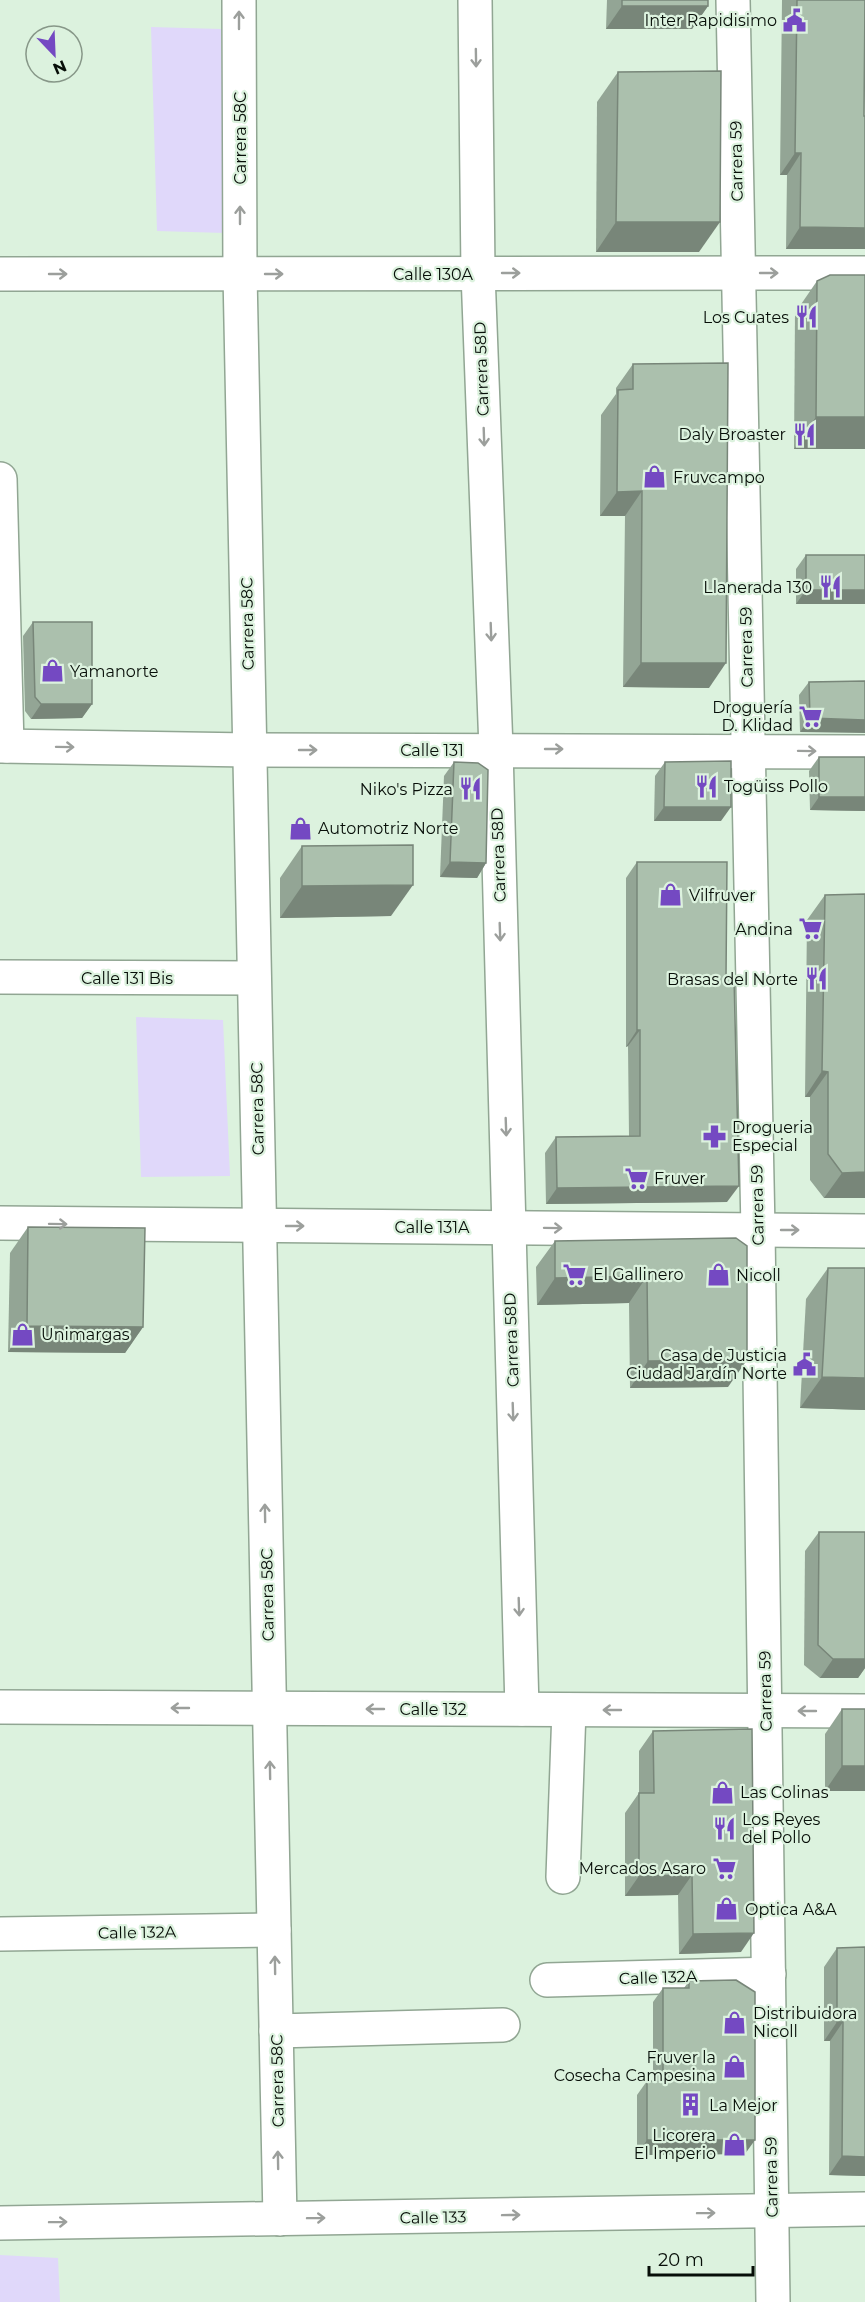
<svg xmlns="http://www.w3.org/2000/svg" width="865" height="2302" font-family="Montserrat,sans-serif">
	<style>
		.green { fill: #e0d8fa }
		.lines { fill: none; stroke-linecap: round; stroke-linejoin: round }
		.minor-casing { stroke: #91a693; stroke-width: 36 }
		.minor { stroke: #fff; stroke-width: 33 }
		.wall { fill: #93a595 }
		.shaded-wall { fill: #788679 }
		.building { fill: #abc0ad; stroke: #788679; stroke-width: 1.5 }
		.oneway { stroke: #9c9f9c }
		.labels { text-anchor: middle; stroke-width: 4.5; stroke-linejoin: round; paint-order: stroke }
		.poi-label { font-size: 16px; fill: #070e08; stroke: #dcf2de; text-anchor: start }
		.street-label { font-size: 16px; fill: #070e08; stroke: #dcf2de }
	</style>
	<rect width="100%" height="100%" fill="#dcf2de"/>
	<g class="green">
		<polygon points="151,27 221,29 225,233 157,231"/>
		<polygon points="136,1017 223,1020 230,1176 141,1177"/>
		<polygon points="0,2255 58,2258 60,2302 0,2302"/>
	</g>
	<g class="lines">
		<defs>
			<g id="minor">
				<polyline points="239,0 240,274 280,2219"/>
				<polyline points="475,0 478,273 496,749 522,1709"/>
				<polyline points="733,0 758,1230 773,2302"/>
				<polyline points="0,274 865,273"/>
				<polyline points="0,479 7,746"/>
				<polyline points="0,746 249,750 865,752"/>
				<polyline points="0,977 254,978"/>
				<polyline points="0,1223 865,1231"/>
				<polyline points="0,1707 865,1711"/>
				<polyline points="563,1877 569,1710"/>
				<polyline points="0,1934 274,1930"/>
				<polyline points="547,1980 769,1974"/>
				<polyline points="276,2031 503,2025"/>
				<polyline points="0,2223 865,2209"/>
			</g>
		</defs>
		<use href="#minor" class="minor-casing"/>
		<use href="#minor" class="minor"/>
	</g>
	<g class="wall">
		<polygon points="607,0 708,0 708,6 692,29 606,29"/>
		<polygon points="782,0 865,0 864,116 865,116 865,249 786,249 787,175 780,175"/>
		<polygon points="618,72 699,252 596,252 597,102"/>
		<polygon points="865,275 865,449 794,449 795,313 817,281"/>
		<polygon points="633,364 709,688 623,687 625,516 600,516 601,415 616,394 616,388"/>
		<polygon points="806,555 865,555 865,604 796,604 796,569"/>
		<polygon points="33,622 92,704 82,718 31,719 25,711 23,636"/>
		<polygon points="865,681 800,732 799,695 809,682"/>
		<polygon points="819,757 865,757 865,811 810,810 809,771"/>
		<polygon points="454,762 486,863 477,878 440,877 444,776"/>
		<polygon points="665,762 721,821 654,821 655,776"/>
		<polygon points="302,846 391,916 280,918 280,878"/>
		<polygon points="637,862 726,978 727,1202 546,1204 545,1153 556,1137 629,1136 628,1046 626,1047 626,878"/>
		<polygon points="865,894 865,1198 824,1198 810,1180 810,1097 805,1097 807,920 825,895"/>
		<polygon points="28,1227 143,1327 125,1353 8,1352 10,1253"/>
		<polygon points="736,1238 728,1387 630,1388 629,1303 537,1305 536,1267 555,1241"/>
		<polygon points="828,1268 865,1410 800,1408 806,1299"/>
		<polygon points="819,1532 865,1532 865,1668 858,1678 820,1678 804,1665 805,1551"/>
		<polygon points="842,1709 865,1709 865,1791 825,1791 825,1734"/>
		<polygon points="653,1731 741,1952 679,1954 678,1895 625,1896 625,1813 639,1793 639,1751"/>
		<polygon points="865,1947 865,2176 829,2175 830,2041 824,2041 824,1967 837,1948"/>
		<polygon points="689,1981 745,2154 637,2155 637,2095 647,2081 653,2081 653,2002 663,1988 684,1988"/>
	</g>
	<g class="shaded-wall">
		<polygon points="622,6 708,6 692,29 606,29"/>
		<polygon points="795,153 801,153 787,175 780,175"/>
		<polygon points="616,222 720,222 699,252 596,252"/>
		<polygon points="800,227 865,228 865,249 786,249"/>
		<polygon points="816,417 865,417 865,449 794,449"/>
		<polygon points="642,491 625,516 600,516 617,492"/>
		<polygon points="806,590 865,590 865,604 796,604"/>
		<polygon points="641,663 726,663 709,688 623,687"/>
		<polygon points="41,704 92,704 82,718 31,719"/>
		<polygon points="810,718 865,720 865,733 800,732"/>
		<polygon points="819,797 865,797 865,811 810,810"/>
		<polygon points="664,807 731,807 721,821 654,821"/>
		<polygon points="450,862 486,863 477,878 440,877"/>
		<polygon points="413,885 391,916 280,918 302,886"/>
		<polygon points="637,1030 640,1030 628,1046 626,1047"/>
		<polygon points="822,1071 828,1072 810,1097 805,1097"/>
		<polygon points="865,1172 865,1198 824,1198 842,1173"/>
		<polygon points="739,1186 727,1202 546,1204 557,1188"/>
		<polygon points="647,1276 629,1303 537,1305 555,1278"/>
		<polygon points="27,1326 143,1327 125,1353 8,1352"/>
		<polygon points="747,1360 728,1387 630,1388 648,1361"/>
		<polygon points="822,1377 865,1378 865,1410 800,1408"/>
		<polygon points="833,1659 865,1659 865,1668 858,1678 820,1678"/>
		<polygon points="842,1766 865,1766 865,1791 825,1791"/>
		<polygon points="692,1875 678,1895 625,1896 639,1876"/>
		<polygon points="754,1933 741,1952 679,1954 693,1934"/>
		<polygon points="837,2022 843,2022 830,2041 824,2041"/>
		<polygon points="647,2140 755,2140 745,2154 637,2155"/>
		<polygon points="842,2156 865,2157 865,2176 829,2175"/>
	</g>
	<g class="building">
		<rect x="622" y="0" width="86" height="6"/>
		<polygon points="797,0 865,0 864,116 865,116 865,228 800,227 801,153 795,153"/>
		<polygon points="721,71 720,222 616,222 618,72"/>
		<polygon points="830,275 865,275 865,417 816,417 817,281"/>
		<polygon points="728,363 726,663 641,663 642,491 617,492 618,390 633,389 633,364"/>
		<rect x="806" y="555" width="59" height="35"/>
		<polygon points="33,622 92,622 92,704 41,704 35,697"/>
		<polygon points="865,681 865,720 810,718 809,682"/>
		<rect x="819" y="757" width="46" height="40"/>
		<polygon points="731,761 731,807 664,807 665,762"/>
		<polygon points="454,762 478,763 488,770 486,863 450,862"/>
		<polygon points="413,845 413,885 302,886 302,846"/>
		<polygon points="637,862 727,862 726,978 734,977 739,1186 557,1188 556,1137 640,1136 640,1030 637,1030"/>
		<polygon points="865,894 865,1172 842,1173 828,1154 828,1072 822,1071 825,895"/>
		<polygon points="28,1227 145,1228 143,1327 27,1326"/>
		<polygon points="736,1238 747,1246 747,1360 648,1361 647,1276 555,1278 555,1241"/>
		<polygon points="828,1268 865,1268 865,1378 822,1377"/>
		<polygon points="819,1532 865,1532 865,1659 833,1659 818,1645"/>
		<rect x="842" y="1709" width="23" height="57"/>
		<polygon points="752,1729 754,1933 693,1934 692,1875 639,1876 639,1793 654,1793 653,1731"/>
		<polygon points="865,1947 865,2157 842,2156 843,2022 837,2022 837,1948"/>
		<polygon points="736,1980 755,1992 755,2140 647,2140 647,2081 663,2081 663,1988 689,1988 689,1981"/>
	</g>
	<defs><path id="oneway-shaft" d="M-6 0H5M1.5-3L5.5 0L1.5 3" fill="none" stroke-width="1.6" stroke-linecap="round" stroke-linejoin="round" transform="scale(1.5)"/></defs>
	<g class="oneway">
		<use href="#oneway-shaft" transform="translate(239 20) rotate(-90)"/>
		<use href="#oneway-shaft" transform="translate(476 58) rotate(89)"/>
		<use href="#oneway-shaft" transform="translate(240 215) rotate(-90)"/>
		<use href="#oneway-shaft" transform="translate(511 273)"/>
		<use href="#oneway-shaft" transform="translate(769 273)"/>
		<use href="#oneway-shaft" transform="translate(58 274)"/>
		<use href="#oneway-shaft" transform="translate(274 274)"/>
		<use href="#oneway-shaft" transform="translate(484 437) rotate(88)"/>
		<use href="#oneway-shaft" transform="translate(491 632) rotate(88)"/>
		<use href="#oneway-shaft" transform="translate(65 747) rotate(1)"/>
		<use href="#oneway-shaft" transform="translate(554 749)"/>
		<use href="#oneway-shaft" transform="translate(308 750)"/>
		<use href="#oneway-shaft" transform="translate(807 751) rotate(1)"/>
		<use href="#oneway-shaft" transform="translate(500 932) rotate(88)"/>
		<use href="#oneway-shaft" transform="translate(506 1127) rotate(88)"/>
		<use href="#oneway-shaft" transform="translate(58 1224) rotate(1)"/>
		<use href="#oneway-shaft" transform="translate(295 1226)"/>
		<use href="#oneway-shaft" transform="translate(553 1228) rotate(1)"/>
		<use href="#oneway-shaft" transform="translate(790 1230)"/>
		<use href="#oneway-shaft" transform="translate(513 1412) rotate(88)"/>
		<use href="#oneway-shaft" transform="translate(265 1513) rotate(-91)"/>
		<use href="#oneway-shaft" transform="translate(519 1607) rotate(88)"/>
		<use href="#oneway-shaft" transform="translate(180 1708) rotate(-180)"/>
		<use href="#oneway-shaft" transform="translate(375 1709) rotate(-180)"/>
		<use href="#oneway-shaft" transform="translate(612 1710) rotate(-180)"/>
		<use href="#oneway-shaft" transform="translate(807 1711) rotate(-180)"/>
		<use href="#oneway-shaft" transform="translate(270 1770) rotate(-91)"/>
		<use href="#oneway-shaft" transform="translate(275 1965) rotate(-91)"/>
		<use href="#oneway-shaft" transform="translate(278 2160) rotate(-91)"/>
		<use href="#oneway-shaft" transform="translate(706 2213) rotate(-1)"/>
		<use href="#oneway-shaft" transform="translate(511 2215) rotate(-1)"/>
		<use href="#oneway-shaft" transform="translate(316 2218) rotate(-1)"/>
		<use href="#oneway-shaft" transform="translate(58 2222) rotate(-1)"/>
	</g>
	<defs>
		<symbol id="civic-bare" viewBox="-9 -9 18 18"><path d="M-.6-6.5H3V-4.5H.6V-3L4-1V1h2V6H-6V1h2V-1L-.6-3ZM-1.2 2.5V6h2.4V2.5Z" fill="#7449c2" stroke="#dcf2de" stroke-width="2.5" paint-order="stroke"/></symbol>
		<symbol id="restaurant-bare" viewBox="-9 -9 18 18"><path d="M-5-6h1v4h1v-4h1v4h1v-4h1v5L-1.5 .5V6h-2V.5L-5-1ZM5-6V6H3V1.5H1.5Q1.5-4 5-6Z" fill="#7449c2" stroke="#dcf2de" stroke-width="2.5" paint-order="stroke"/></symbol>
		<symbol id="shop-bare" viewBox="-9 -9 18 18"><path d="M-5-2.5h2.3a2.7 3.5 0 0 1 5.4 0H5L5.5 6h-11ZM-1.5-2.5h3a1.5 2.3 0 0 0-3 0Z" fill="#7449c2" stroke="#dcf2de" stroke-width="2.5" paint-order="stroke"/></symbol>
		<symbol id="supermarket-bare" viewBox="-9 -9 18 18"><path d="M-6-5.5h2.5l.6 2H6L4.5 2H-2.5L-4.4-4H-6ZM-1.5 3.2a1.3 1.3 0 1 0 .1 0ZM3 3.2a1.3 1.3 0 1 0 .1 0Z" fill="#7449c2" stroke="#dcf2de" stroke-width="2.5" paint-order="stroke"/></symbol>
		<symbol id="pharmacy-bare" viewBox="-9 -9 18 18"><path d="M-2-6h4v4h4v4h-4v4h-4v-4h-4v-4h4Z" fill="#7449c2" stroke="#dcf2de" stroke-width="2.5" paint-order="stroke"/></symbol>
		<symbol id="building-bare" viewBox="-9 -9 18 18"><path d="M-4-6H4V6H1V3H-1V6H-4ZM-2.5-4.3h1.7v1.8h-1.7ZM.8-4.3h1.7v1.8H.8ZM-2.5-1h1.7V.8h-1.7ZM.8-1h1.7V.8H.8Z" fill="#7449c2" stroke="#dcf2de" stroke-width="2.5" paint-order="stroke"/></symbol>
	</defs>
	<g fill-rule="evenodd">
		<use href="#civic-bare" x="778" y="4" width="33" height="33"/>
		<use href="#restaurant-bare" x="790" y="300" width="33" height="33"/>
		<use href="#restaurant-bare" x="788" y="418" width="33" height="33"/>
		<use href="#shop-bare" x="638" y="460" width="33" height="33"/>
		<use href="#restaurant-bare" x="814" y="570" width="33" height="33"/>
		<use href="#shop-bare" x="36" y="654" width="33" height="33"/>
		<use href="#supermarket-bare" x="794" y="700" width="33" height="33"/>
		<use href="#restaurant-bare" x="690" y="770" width="33" height="33"/>
		<use href="#restaurant-bare" x="454" y="772" width="33" height="33"/>
		<use href="#shop-bare" x="284" y="812" width="33" height="33"/>
		<use href="#shop-bare" x="654" y="878" width="33" height="33"/>
		<use href="#supermarket-bare" x="794" y="912" width="33" height="33"/>
		<use href="#restaurant-bare" x="800" y="962" width="33" height="33"/>
		<use href="#pharmacy-bare" x="698" y="1120" width="33" height="33"/>
		<use href="#supermarket-bare" x="620" y="1162" width="33" height="33"/>
		<use href="#supermarket-bare" x="558" y="1258" width="33" height="33"/>
		<use href="#shop-bare" x="702" y="1258" width="33" height="33"/>
		<use href="#shop-bare" x="6" y="1318" width="33" height="33"/>
		<use href="#civic-bare" x="788" y="1348" width="33" height="33"/>
		<use href="#shop-bare" x="706" y="1776" width="33" height="33"/>
		<use href="#restaurant-bare" x="708" y="1812" width="33" height="33"/>
		<use href="#supermarket-bare" x="708" y="1852" width="33" height="33"/>
		<use href="#shop-bare" x="710" y="1892" width="33" height="33"/>
		<use href="#shop-bare" x="718" y="2006" width="33" height="33"/>
		<use href="#shop-bare" x="718" y="2050" width="33" height="33"/>
		<use href="#building-bare" x="674" y="2088" width="33" height="33"/>
		<use href="#shop-bare" x="718" y="2128" width="33" height="33"/>
	</g>
	<g class="labels">
		<g class="poi-label">
			<text x="777" y="26" text-anchor="end">Inter Rapidisimo</text>
			<text x="789" y="323" text-anchor="end">Los Cuates</text>
			<text x="786" y="440" text-anchor="end">Daly Broaster</text>
			<text x="673" y="483">Fruvcampo</text>
			<text x="812" y="593" text-anchor="end">Llanerada 130</text>
			<text x="70" y="677">Yamanorte</text>
			<text x="793" y="713" text-anchor="end">Droguería<tspan x="793" dy="18">D. Klidad</tspan></text>
			<text x="724" y="792">Togüiss Pollo</text>
			<text x="453" y="795" text-anchor="end">Niko's Pizza</text>
			<text x="318" y="834">Automotriz Norte</text>
			<text x="689" y="901">Vilfruver</text>
			<text x="793" y="935" text-anchor="end">Andina</text>
			<text x="798" y="985" text-anchor="end">Brasas del Norte</text>
			<text x="732" y="1133">Drogueria<tspan x="732" dy="18">Especial</tspan></text>
			<text x="654" y="1184">Fruver</text>
			<text x="593" y="1280">El Gallinero</text>
			<text x="736" y="1281">Nicoll</text>
			<text x="41" y="1340">Unimargas</text>
			<text x="787" y="1361" text-anchor="end">Casa de Justicia<tspan x="787" dy="18">Ciudad Jardín Norte</tspan></text>
			<text x="740" y="1798">Las Colinas</text>
			<text x="742" y="1825">Los Reyes<tspan x="742" dy="18">del Pollo</tspan></text>
			<text x="706" y="1874" text-anchor="end">Mercados Asaro</text>
			<text x="745" y="1915">Optica A&amp;A</text>
			<text x="753" y="2019">Distribuidora<tspan x="753" dy="18">Nicoll</tspan></text>
			<text x="716" y="2063" text-anchor="end">Fruver la<tspan x="716" dy="18">Cosecha Campesina</tspan></text>
			<text x="709" y="2111">La Mejor</text>
			<text x="716" y="2141" text-anchor="end">Licorera<tspan x="716" dy="18">El Imperio</tspan></text>
		</g>
		<g class="street-label">
			<text transform="translate(240 138) rotate(-90)" y="6">Carrera 58C</text>
			<text transform="translate(736 161) rotate(-91)" y="6">Carrera 59</text>
			<text x="433" y="280">Calle 130A</text>
			<text transform="translate(481 369) rotate(-92)" y="6">Carrera 58D</text>
			<text transform="translate(247 624) rotate(-91)" y="6">Carrera 58C</text>
			<text transform="translate(746 647) rotate(-91)" y="6">Carrera 59</text>
			<text x="432" y="756">Calle 131</text>
			<text transform="translate(498 855) rotate(-92)" y="6">Carrera 58D</text>
			<text x="127" y="984">Calle 131 Bis</text>
			<text transform="translate(257 1109) rotate(-91)" y="6">Carrera 58C</text>
			<text transform="translate(757 1205) rotate(-91)" y="6">Carrera 59</text>
			<text x="432" y="1233">Calle 131A</text>
			<text transform="translate(511 1340) rotate(-92)" y="6">Carrera 58D</text>
			<text transform="translate(267 1595) rotate(-91)" y="6">Carrera 58C</text>
			<text transform="translate(765 1691) rotate(-91)" y="6">Carrera 59</text>
			<text x="433" y="1715">Calle 132</text>
			<text transform="translate(137 1932) rotate(-1)" y="6">Calle 132A</text>
			<text transform="translate(658 1977) rotate(-2)" y="6">Calle 132A</text>
			<text transform="translate(277 2081) rotate(-91)" y="6">Carrera 58C</text>
			<text transform="translate(771 2177) rotate(-91)" y="6">Carrera 59</text>
			<text transform="translate(433 2217) rotate(-1)" y="6">Calle 133</text>
		</g>
	</g>
	<g transform="translate(54 54) rotate(157)"><circle r="28" fill="#dcf2de" stroke="#879788" stroke-width="1.5"/>
	<path d="M0-4.5L10 22L0 15L-10 22Z" fill="#7449c2"/>
	<text y="-9" font-size="16" font-weight="bold" text-anchor="middle" fill="#070e08">N</text>
	</g>
	<path d="M649 2266v9h104v-9" fill="none" stroke="#070e08" stroke-width="3"/>
	<text x="658" y="2266" font-size="18" fill="#070e08" stroke="#dcf2de" stroke-width="4.5" paint-order="stroke">20 m</text>
</svg>
